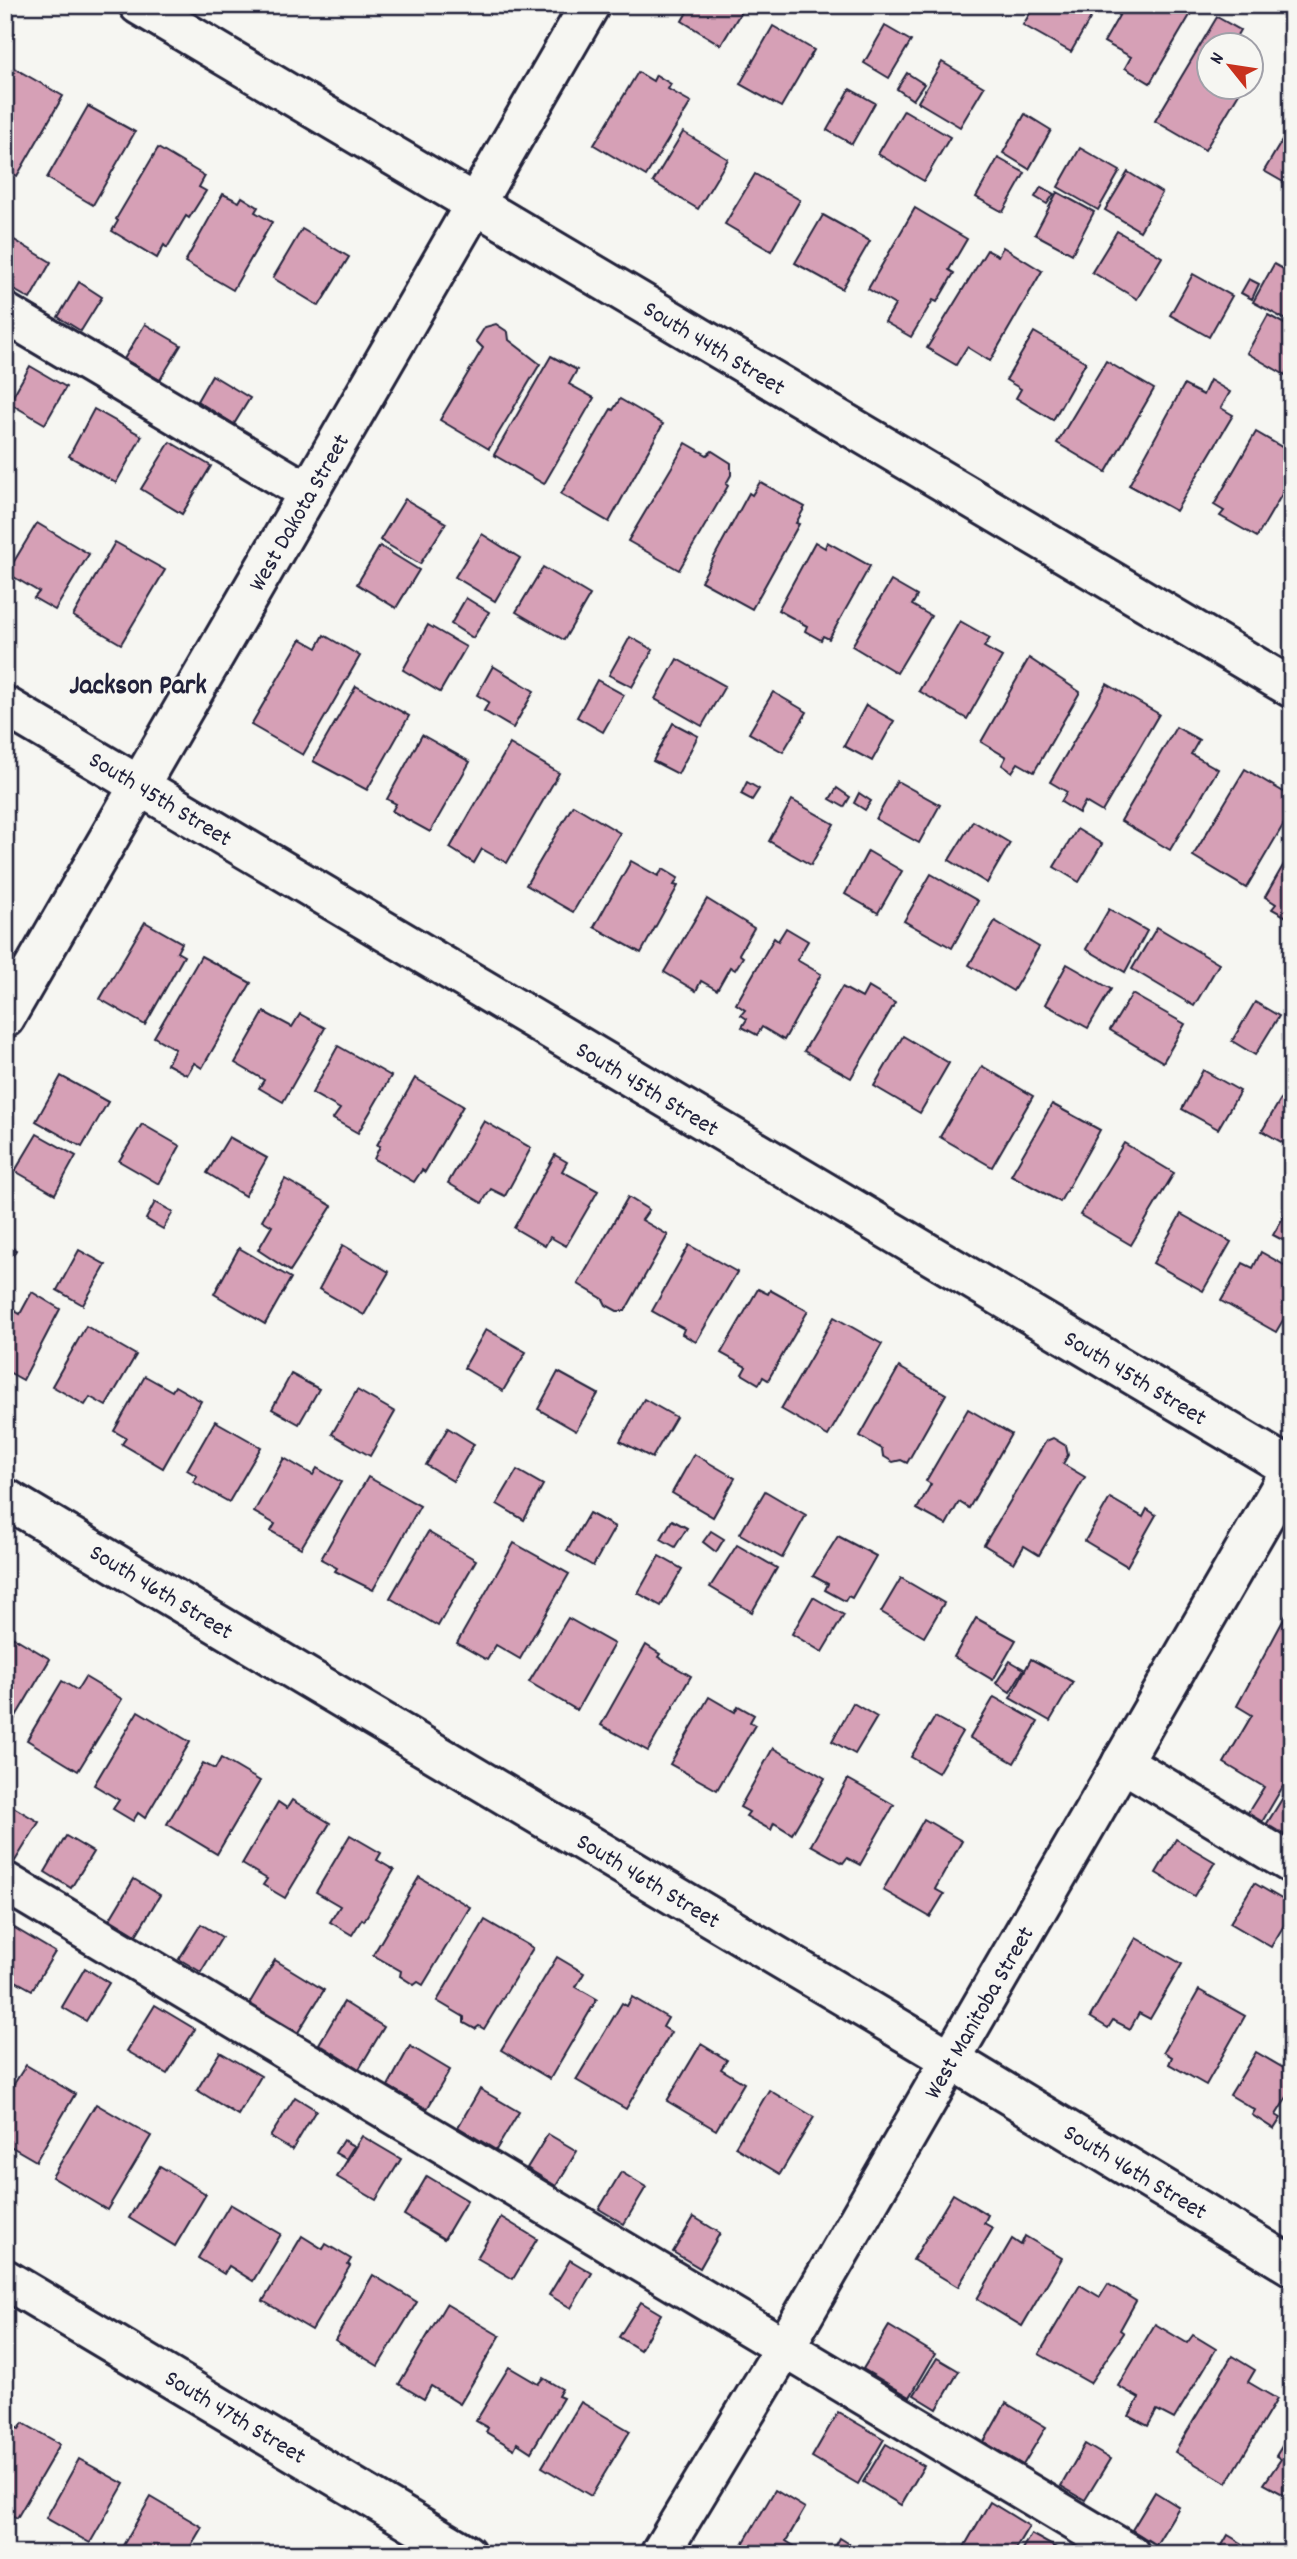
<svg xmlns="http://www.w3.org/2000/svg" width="1297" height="2559" font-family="Dekko,sans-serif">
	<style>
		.building { fill: #d6a0b6; stroke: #22223b; stroke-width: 2 }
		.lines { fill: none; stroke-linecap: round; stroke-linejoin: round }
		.minor-casing { stroke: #22223b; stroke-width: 44 }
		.minor { stroke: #f6f6f2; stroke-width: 38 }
		.labels { text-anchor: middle; stroke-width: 6; stroke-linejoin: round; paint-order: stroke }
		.street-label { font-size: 24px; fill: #22223b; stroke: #f6f6f2 }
		.quarter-label { font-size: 28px; font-weight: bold; fill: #22223b; stroke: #f6f6f2 }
	</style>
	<rect width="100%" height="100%" fill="#f6f6f2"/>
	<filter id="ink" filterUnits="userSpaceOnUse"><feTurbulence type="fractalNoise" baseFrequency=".0143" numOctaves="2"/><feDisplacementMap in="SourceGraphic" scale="14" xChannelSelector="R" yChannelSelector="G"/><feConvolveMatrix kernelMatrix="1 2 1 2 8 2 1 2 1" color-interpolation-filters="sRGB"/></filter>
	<g filter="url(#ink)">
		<g class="building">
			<polygon points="691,5 741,5 744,7 721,45 682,21"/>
			<polygon points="1035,5 1098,5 1071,52 1023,25"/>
			<polygon points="1125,5 1196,5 1150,83 1125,68 1131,57 1104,42"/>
			<polygon points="1217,17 1240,30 1232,44 1234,46 1210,46 1210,88 1242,88 1205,150 1155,121"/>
			<polygon points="773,26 814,50 781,107 740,84"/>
			<polygon points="885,26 911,41 889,78 864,63"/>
			<polygon points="942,62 984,87 960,127 918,102"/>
			<polygon points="14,68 63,96 17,176 5,170 5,83"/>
			<polygon points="638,72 653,81 656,75 671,84 668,89 691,102 646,176 594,145"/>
			<polygon points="907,73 924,84 913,100 897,89"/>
			<polygon points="850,89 875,103 852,144 827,130"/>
			<polygon points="88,106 135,132 93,205 47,178"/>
			<polygon points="904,110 950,137 924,181 878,154"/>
			<polygon points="1025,114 1051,130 1029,169 1003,153"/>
			<polygon points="1292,124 1292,187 1264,171"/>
			<polygon points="683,132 728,159 698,209 653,182"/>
			<polygon points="158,148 205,176 199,187 206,191 189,218 186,216 167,248 164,245 157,258 112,231 118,221 116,219"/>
			<polygon points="1080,148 1120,171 1098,210 1058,187"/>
			<polygon points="998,158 1025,173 1003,212 976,197"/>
			<polygon points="1128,172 1162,193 1140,231 1105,210"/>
			<polygon points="755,174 800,200 771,251 725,224"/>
			<polygon points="1041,187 1054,194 1047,204 1035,197"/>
			<polygon points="1057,192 1094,212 1072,254 1035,234"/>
			<polygon points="223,194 239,202 242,197 258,207 255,212 272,222 233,290 185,262"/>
			<polygon points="915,208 967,239 949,270 954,273 937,302 933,300 911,337 885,322 895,305 868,289"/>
			<polygon points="823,215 870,241 842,289 795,263"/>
			<polygon points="302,229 349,257 319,306 273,278"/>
			<polygon points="1117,231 1162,257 1137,299 1092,272"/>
			<polygon points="11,238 51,262 30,299 5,285 5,248"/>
			<polygon points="1003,247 1042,271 990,361 967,347 956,365 927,348 987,250 998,256"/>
			<polygon points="1274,264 1292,274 1290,322 1253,302"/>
			<polygon points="1193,274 1232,296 1209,337 1170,315"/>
			<polygon points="1249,279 1259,284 1252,299 1241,293"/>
			<polygon points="79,282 102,297 81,331 58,317"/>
			<polygon points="1268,315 1292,328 1292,363 1285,375 1247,353"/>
			<polygon points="145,324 181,345 160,380 124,359"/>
			<polygon points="496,324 508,332 509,340 540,364 489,449 440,420 483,348 476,341 485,327"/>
			<polygon points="1034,332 1086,362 1053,420 1016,398 1021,389 1006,380"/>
			<polygon points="551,356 577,370 569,384 594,398 544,484 494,455"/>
			<polygon points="1106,361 1154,389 1106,472 1057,443"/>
			<polygon points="30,366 66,387 45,424 9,403"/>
			<polygon points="212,375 250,398 234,424 197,401"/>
			<polygon points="1210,380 1230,392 1221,408 1233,415 1176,511 1129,485 1184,385 1203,395"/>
			<polygon points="620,399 663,424 609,522 561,494 611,409 613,410"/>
			<polygon points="94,409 142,436 116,483 69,456"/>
			<polygon points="1256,432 1292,453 1292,477 1257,537 1220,516 1224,511 1214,505"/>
			<polygon points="170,442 211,466 182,514 141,489"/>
			<polygon points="686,443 707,455 712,451 731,463 731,475 726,484 728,486 679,570 628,541"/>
			<polygon points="760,482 805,507 796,523 799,524 752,609 701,581 749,493 752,495"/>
			<polygon points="405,499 446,523 420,564 380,540"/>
			<polygon points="37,523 89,554 55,610 34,598 39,592 7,573"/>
			<polygon points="482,534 520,558 495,601 455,577"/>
			<polygon points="115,542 165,570 121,644 73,616"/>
			<polygon points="815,542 825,548 827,542 870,566 829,639 823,636 821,640 805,631 807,626 778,610"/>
			<polygon points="380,546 419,570 396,608 357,584"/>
			<polygon points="543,567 590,595 564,640 516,612"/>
			<polygon points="891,581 917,596 912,605 931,616 897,673 852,646"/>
			<polygon points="466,598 489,612 473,638 451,624"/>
			<polygon points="960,621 990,638 984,647 1002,657 967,719 919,691"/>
			<polygon points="428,625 466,647 440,692 403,670"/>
			<polygon points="324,635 360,656 303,755 251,725 301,639 317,648"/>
			<polygon points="630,637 653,650 632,687 609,675"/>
			<polygon points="1029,658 1080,692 1034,772 1018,763 1012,772 1002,765 1006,757 981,742"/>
			<polygon points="677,659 725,686 702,726 655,699"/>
			<polygon points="493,666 534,691 513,728 484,711 489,702 477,695"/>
			<polygon points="597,680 624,695 603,732 577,717"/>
			<polygon points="1107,684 1159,714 1102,812 1085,802 1079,813 1061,802 1067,792 1050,782"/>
			<polygon points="356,686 409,716 367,790 313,761"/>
			<polygon points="773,692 807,712 783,752 749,733"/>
			<polygon points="866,705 894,721 872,761 844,746"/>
			<polygon points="673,723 698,736 678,774 653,761"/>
			<polygon points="1176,727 1199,740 1191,754 1218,769 1170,850 1121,821"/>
			<polygon points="422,735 470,762 430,832 392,811 396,804 387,799"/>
			<polygon points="510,744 559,773 507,863 482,849 474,863 450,848"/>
			<polygon points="1245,769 1292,797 1292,810 1246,888 1193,856"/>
			<polygon points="897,781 940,805 919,843 876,819"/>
			<polygon points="747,782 759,789 752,800 741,794"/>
			<polygon points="837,788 850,797 844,807 830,799"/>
			<polygon points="859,793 871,801 865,810 854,803"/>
			<polygon points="792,800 834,824 811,865 769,841"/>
			<polygon points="573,805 620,833 573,912 526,885"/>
			<polygon points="973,821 1010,843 987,883 949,860"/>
			<polygon points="1077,829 1102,844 1079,882 1054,867"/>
			<polygon points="1292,850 1292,920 1272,909 1276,904 1265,897"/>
			<polygon points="868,851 902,871 878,913 845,894"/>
			<polygon points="631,861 658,876 663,869 678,878 674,885 678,886 641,953 594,927"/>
			<polygon points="931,874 978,901 952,948 904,921"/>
			<polygon points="707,899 754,928 739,954 743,957 735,970 730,967 717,990 701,981 696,991 664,972"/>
			<polygon points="1109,909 1147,931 1125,972 1086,949"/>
			<polygon points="995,921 1039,947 1013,991 969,965"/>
			<polygon points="145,922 182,943 177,952 184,956 145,1025 100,999"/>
			<polygon points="1157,927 1219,964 1194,1006 1132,969"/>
			<polygon points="786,928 808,941 797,960 821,974 784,1040 762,1027 757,1035 742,1027 747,1019 741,1015 745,1010 736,1004 774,938 778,941"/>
			<polygon points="201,956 251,983 202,1068 194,1063 187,1075 167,1064 175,1049 154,1037"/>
			<polygon points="1067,964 1111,989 1088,1028 1045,1004"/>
			<polygon points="842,987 862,998 868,987 895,1003 851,1078 804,1051"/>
			<polygon points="1132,994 1185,1024 1163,1062 1110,1030"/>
			<polygon points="1255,1002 1279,1016 1255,1055 1232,1041"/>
			<polygon points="264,1012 292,1027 300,1014 325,1028 283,1102 259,1088 264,1080 235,1063"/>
			<polygon points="903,1036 949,1063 920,1113 874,1086"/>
			<polygon points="338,1046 391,1076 358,1133 333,1119 340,1109 312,1093"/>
			<polygon points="982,1066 1033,1096 992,1167 940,1137"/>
			<polygon points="1203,1070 1240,1091 1218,1129 1182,1109"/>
			<polygon points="61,1076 108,1102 82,1147 36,1121"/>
			<polygon points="415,1078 463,1106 425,1172 422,1170 414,1182 374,1159 380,1146 377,1145"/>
			<polygon points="1286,1090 1292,1093 1292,1148 1262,1131"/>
			<polygon points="1052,1104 1100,1130 1060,1202 1011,1175"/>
			<polygon points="484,1121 531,1148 505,1196 491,1189 482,1203 448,1183"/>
			<polygon points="142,1124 180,1146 159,1184 119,1161"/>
			<polygon points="37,1134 76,1156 55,1194 15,1171"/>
			<polygon points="229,1137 267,1158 245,1196 207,1173"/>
			<polygon points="1124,1143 1174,1173 1131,1245 1080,1215"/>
			<polygon points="555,1155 567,1162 562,1171 598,1191 566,1246 550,1237 545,1246 514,1228"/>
			<polygon points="285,1179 332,1206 290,1271 258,1250 272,1226 262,1220"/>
			<polygon points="628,1197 649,1210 642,1220 668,1235 625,1311 617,1311 606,1305 603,1299 578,1284"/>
			<polygon points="155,1202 173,1212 163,1229 146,1219"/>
			<polygon points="1292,1202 1292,1245 1273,1235"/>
			<polygon points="1181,1214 1231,1242 1203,1291 1153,1263"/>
			<polygon points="5,1244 16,1250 5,1268"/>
			<polygon points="343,1245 389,1272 364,1315 319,1289"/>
			<polygon points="689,1245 737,1272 696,1342 682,1334 684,1329 652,1311"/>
			<polygon points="239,1248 291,1278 265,1324 214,1294"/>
			<polygon points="79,1250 106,1265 83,1305 57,1290"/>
			<polygon points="1261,1252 1286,1266 1292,1255 1292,1305 1276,1332 1221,1301 1243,1263 1253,1268"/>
			<polygon points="758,1289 768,1294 770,1290 808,1311 768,1380 763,1377 759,1384 742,1374 746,1367 721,1353"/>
			<polygon points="32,1292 60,1309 23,1380 5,1370 5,1305 20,1314"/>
			<polygon points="834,1317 882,1344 828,1436 781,1409"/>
			<polygon points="86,1326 136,1355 106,1406 90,1397 85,1405 52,1386"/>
			<polygon points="486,1329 526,1352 503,1391 464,1368"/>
			<polygon points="899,1367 946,1394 907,1463 901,1460 893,1462 883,1456 882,1449 860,1436"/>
			<polygon points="558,1372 598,1394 576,1431 538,1409"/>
			<polygon points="291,1374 319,1389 299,1424 272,1409"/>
			<polygon points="145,1376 172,1391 175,1386 201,1401 163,1468 122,1444 126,1438 114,1431"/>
			<polygon points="357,1390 395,1412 370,1456 332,1434"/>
			<polygon points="644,1399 676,1417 652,1458 620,1441"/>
			<polygon points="968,1409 1011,1434 969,1508 959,1502 946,1525 917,1509 931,1484 926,1481"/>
			<polygon points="215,1421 261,1447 229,1502 193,1482 197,1476 187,1470"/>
			<polygon points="448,1428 474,1444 453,1481 426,1465"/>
			<polygon points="1053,1438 1066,1446 1068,1455 1063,1464 1085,1477 1039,1555 1024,1546 1014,1563 984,1545 1046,1441"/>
			<polygon points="694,1454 735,1478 713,1517 672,1493"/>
			<polygon points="284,1458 313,1475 317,1468 341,1482 301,1548 271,1531 275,1524 254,1512"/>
			<polygon points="517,1470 543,1485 524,1520 497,1504"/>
			<polygon points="368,1477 420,1506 373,1590 335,1571 337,1568 321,1559"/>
			<polygon points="765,1491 806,1515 782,1558 740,1534"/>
			<polygon points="1110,1498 1143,1517 1147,1509 1156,1515 1127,1566 1085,1541"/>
			<polygon points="589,1513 615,1527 593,1566 567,1551"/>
			<polygon points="672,1520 687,1528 675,1547 661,1539"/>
			<polygon points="711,1531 724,1539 716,1552 703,1542"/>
			<polygon points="428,1532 476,1560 438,1626 390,1598"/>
			<polygon points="838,1536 876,1556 852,1598 848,1596 845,1601 825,1590 828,1584 813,1576"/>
			<polygon points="514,1543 569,1574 520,1659 496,1645 487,1660 457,1643"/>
			<polygon points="737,1545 777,1568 752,1612 710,1587"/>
			<polygon points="659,1556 682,1569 661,1606 638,1593"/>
			<polygon points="901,1578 944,1603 924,1637 881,1612"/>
			<polygon points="813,1597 844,1615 822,1652 792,1634"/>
			<polygon points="1292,1604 1292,1771 1262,1822 1247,1814 1264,1787 1224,1763 1252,1715 1237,1706"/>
			<polygon points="568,1618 614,1644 577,1710 529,1682"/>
			<polygon points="976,1618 1016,1640 993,1680 954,1657"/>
			<polygon points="5,1632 50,1659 9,1728 5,1725"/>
			<polygon points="646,1645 660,1654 658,1657 691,1676 648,1751 601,1725"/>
			<polygon points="1031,1659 1073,1682 1050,1721 1010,1698"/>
			<polygon points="1010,1661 1024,1669 1010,1692 996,1683"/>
			<polygon points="85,1677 122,1699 78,1771 27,1740 62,1681 77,1690"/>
			<polygon points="709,1697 735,1712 738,1706 754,1715 750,1722 755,1725 717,1790 670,1764"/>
			<polygon points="994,1697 1038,1722 1014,1763 970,1738"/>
			<polygon points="853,1703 877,1717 855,1754 832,1741"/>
			<polygon points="138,1711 190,1742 145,1818 138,1813 133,1821 113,1809 119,1800 94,1785"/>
			<polygon points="935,1717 962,1732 938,1773 911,1757"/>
			<polygon points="773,1748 825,1778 792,1834 774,1823 771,1830 746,1816 749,1812 740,1807"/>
			<polygon points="221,1758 260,1781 217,1854 167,1824 203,1763 215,1769"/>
			<polygon points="848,1779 894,1805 860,1865 847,1858 843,1863 811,1845"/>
			<polygon points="1290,1786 1292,1787 1292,1840 1266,1825"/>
			<polygon points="292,1800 330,1823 285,1898 263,1885 267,1879 242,1864 278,1802 287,1808"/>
			<polygon points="5,1802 39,1822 15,1861 5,1855"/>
			<polygon points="924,1819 962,1841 935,1889 944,1894 930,1917 883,1890"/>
			<polygon points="350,1835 381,1853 377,1860 394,1870 364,1921 362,1919 352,1935 330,1922 340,1906 316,1892"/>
			<polygon points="66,1836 93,1852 71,1888 45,1872"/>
			<polygon points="1176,1839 1215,1862 1194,1896 1156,1873"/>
			<polygon points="419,1877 470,1907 423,1985 418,1982 414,1985 400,1976 401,1971 373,1955"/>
			<polygon points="134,1879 160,1895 136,1935 110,1919"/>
			<polygon points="1254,1883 1292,1905 1292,1912 1271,1947 1230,1923"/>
			<polygon points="485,1920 533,1948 484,2029 479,2026 475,2029 464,2023 464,2017 437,2001"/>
			<polygon points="201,1924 222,1937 201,1972 179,1959"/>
			<polygon points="13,1927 55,1952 32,1990 5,1975 5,1940"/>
			<polygon points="1136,1938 1182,1964 1150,2019 1139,2013 1130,2029 1113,2020 1108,2028 1090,2017"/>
			<polygon points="557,1957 584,1973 576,1987 597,1999 550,2079 501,2050"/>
			<polygon points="275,1960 324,1990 297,2034 249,2004"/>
			<polygon points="85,1968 109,1983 86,2021 62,2007"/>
			<polygon points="1199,1990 1245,2016 1206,2085 1169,2064 1172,2057 1164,2052"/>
			<polygon points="632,1997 668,2018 663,2027 671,2032 626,2109 576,2080 622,2003 627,2006"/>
			<polygon points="344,2002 384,2027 359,2069 319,2044"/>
			<polygon points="155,2005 195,2029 167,2074 127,2051"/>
			<polygon points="701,2044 727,2060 721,2069 744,2083 716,2130 667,2101"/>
			<polygon points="410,2046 450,2070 427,2109 388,2086"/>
			<polygon points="220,2052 261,2076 238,2115 197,2090"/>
			<polygon points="1256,2052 1292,2073 1292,2089 1276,2115 1281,2118 1274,2129 1252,2115 1255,2110 1230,2095"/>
			<polygon points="26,2065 75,2094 36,2161 5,2143 5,2098"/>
			<polygon points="480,2089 519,2112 496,2150 458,2127"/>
			<polygon points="769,2090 814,2117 780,2174 735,2147"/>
			<polygon points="295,2097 316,2110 292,2150 270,2137"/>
			<polygon points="96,2104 151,2136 107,2210 52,2177"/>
			<polygon points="548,2134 577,2151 556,2186 527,2168"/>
			<polygon points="362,2136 401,2159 376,2200 337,2177"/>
			<polygon points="343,2140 354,2146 346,2159 335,2153"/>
			<polygon points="160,2166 206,2194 175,2246 129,2218"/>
			<polygon points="621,2172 646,2187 624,2224 599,2209"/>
			<polygon points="427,2176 467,2200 444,2239 404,2215"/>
			<polygon points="953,2194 988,2215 984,2223 993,2228 958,2287 913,2260"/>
			<polygon points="230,2204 281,2234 253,2281 229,2266 224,2274 198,2258"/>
			<polygon points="501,2217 537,2239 513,2279 477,2258"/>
			<polygon points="694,2217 720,2233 700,2268 673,2252"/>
			<polygon points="302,2236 323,2249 326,2244 351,2259 348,2264 350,2266 312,2330 263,2301"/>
			<polygon points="1025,2236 1062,2258 1022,2326 977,2299 1012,2239 1021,2245"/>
			<polygon points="570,2260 592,2273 571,2308 549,2295"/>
			<polygon points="373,2275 417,2302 378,2366 335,2340"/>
			<polygon points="1108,2284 1136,2301 1120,2330 1124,2333 1090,2383 1039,2354 1080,2285 1100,2297"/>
			<polygon points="641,2302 661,2314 640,2350 619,2337"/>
			<polygon points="446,2304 500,2336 460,2404 431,2386 424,2399 399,2384"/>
			<polygon points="1155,2324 1187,2343 1193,2335 1216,2349 1174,2419 1157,2410 1148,2426 1129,2416 1139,2398 1118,2386"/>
			<polygon points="889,2326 935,2354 910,2397 863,2369"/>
			<polygon points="1232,2356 1255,2370 1248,2382 1277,2399 1227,2483 1175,2452"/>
			<polygon points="937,2358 959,2371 937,2409 914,2395"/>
			<polygon points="509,2367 538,2384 543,2378 562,2389 558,2396 563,2398 531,2452 517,2443 514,2449 486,2432 488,2428 476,2421"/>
			<polygon points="581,2402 630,2431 591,2496 542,2467"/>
			<polygon points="1006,2403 1046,2427 1023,2465 984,2442"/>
			<polygon points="838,2412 884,2439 858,2484 812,2457"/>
			<polygon points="23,2423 60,2444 17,2518 5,2511 5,2431 9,2424 19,2429"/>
			<polygon points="1292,2430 1292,2499 1264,2484 1281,2459 1276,2456"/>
			<polygon points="886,2444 924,2466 901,2505 863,2482"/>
			<polygon points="1085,2444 1110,2459 1085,2500 1061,2486"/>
			<polygon points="79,2459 124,2484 90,2543 46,2518"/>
			<polygon points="775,2490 805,2508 786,2541 807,2554 737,2554"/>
			<polygon points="1155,2492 1179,2507 1156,2545 1132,2530"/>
			<polygon points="151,2497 202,2527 186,2554 118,2554"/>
			<polygon points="990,2502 1029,2526 1012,2554 974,2554 964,2547"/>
			<polygon points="1031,2534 1060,2550 1058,2554 1019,2554"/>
			<polygon points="1228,2535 1260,2554 1217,2554"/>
			<polygon points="840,2538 866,2554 831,2554"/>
		</g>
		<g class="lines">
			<defs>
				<g id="minor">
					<polyline points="139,5 1292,688"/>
					<polyline points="5,313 309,493"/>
					<polyline points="5,706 1292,1469"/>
					<polyline points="5,1018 590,5"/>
					<polyline points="5,1498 950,2059 1292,2266"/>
					<polyline points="1122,1762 1292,1864"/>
					<polyline points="5,1882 1130,2554"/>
					<polyline points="5,2279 466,2554"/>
					<polyline points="660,2554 785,2347 1292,1468"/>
				</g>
			</defs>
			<use href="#minor" class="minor-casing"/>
			<use href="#minor" class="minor"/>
		</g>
	</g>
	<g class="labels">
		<g class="street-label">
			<text transform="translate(715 347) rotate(31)" y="8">South 44th Street</text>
			<text transform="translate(298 512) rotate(-60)" y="8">West Dakota Street</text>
			<text transform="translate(161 798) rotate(31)" y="8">South 45th Street</text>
			<text transform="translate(648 1088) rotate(31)" y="8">South 45th Street</text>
			<text transform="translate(1136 1377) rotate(31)" y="8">South 45th Street</text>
			<text transform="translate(162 1591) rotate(31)" y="8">South 46th Street</text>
			<text transform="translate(649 1880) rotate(31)" y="8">South 46th Street</text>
			<text transform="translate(978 2012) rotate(-60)" y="8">West Manitoba Street</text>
			<text transform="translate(1136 2171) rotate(31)" y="8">South 46th Street</text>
			<text transform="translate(236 2416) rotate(31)" y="8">South 47th Street</text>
		</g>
		<g class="quarter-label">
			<text x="138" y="693">Jackson Park</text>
		</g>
	</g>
	<rect width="1297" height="2559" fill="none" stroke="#f6f6f2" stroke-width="28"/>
	<rect x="14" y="14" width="1269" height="2531" fill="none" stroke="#22223b" stroke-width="2.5" filter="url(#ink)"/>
	<g transform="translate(1230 66) rotate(300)"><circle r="33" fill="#f6f6f2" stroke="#a1a1a9" stroke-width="2"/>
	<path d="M0-5L12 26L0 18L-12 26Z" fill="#c8321e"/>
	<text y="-10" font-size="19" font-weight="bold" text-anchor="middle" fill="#22223b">N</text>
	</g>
</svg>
